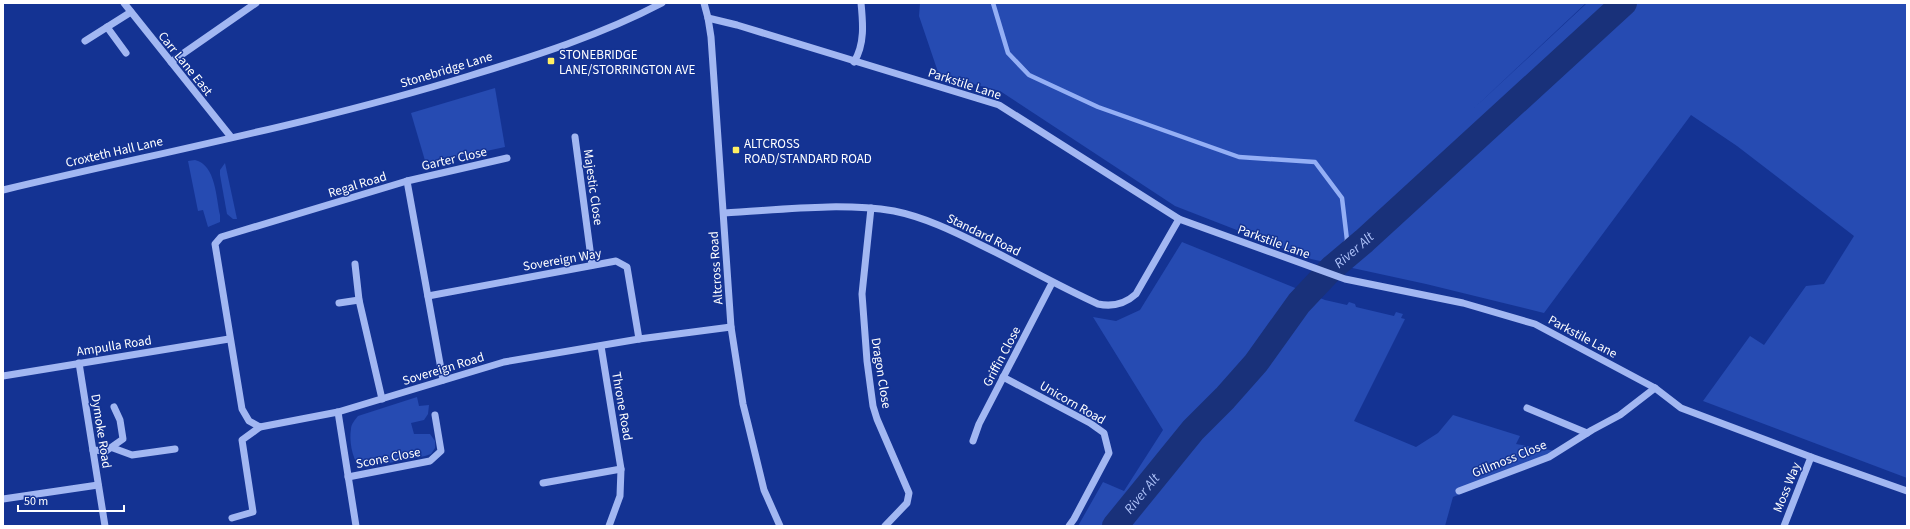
<svg xmlns="http://www.w3.org/2000/svg" width="1910" height="529" font-family="'Source Sans 3',sans-serif">
	<style>
		.green { fill: #264bb2 }
		.lines { fill: none; stroke-linecap: round; stroke-linejoin: round }
		.stream { stroke: #94aff5; stroke-width: 4.5 }
		.river { stroke: #19317a; stroke-width: 26 }
		.minor { stroke: #a2b7f2; stroke-width: 7 }
		.poi-dot { fill: #ffef63; stroke: #143393; stroke-width: 1.5 }
		.labels { text-anchor: middle; stroke-width: 3; stroke-linejoin: round; paint-order: stroke }
		.poi-label { font-size: 13px; fill: #fff; stroke: #143393; text-anchor: start }
		.street-label { font-size: 13px; fill: #fff; stroke: #143393 }
		.water-label { font-size: 14px; font-style: italic; fill: #aec2f9; stroke: #143393 }
	</style>
	<rect width="100%" height="100%" fill="#143393"/>
	<g class="green">
		<polygon points="920,3 1586,3 1471,111 1587,3 1907,3 1907,478 1703,401 1750,336 1764,345 1806,286 1824,284 1854,236 1737,146 1691,115 1544,313 1426,284 1311,259 1175,206 1000,91 939,75 919,16"/>
		<polygon points="495,88 505,147 426,164 411,113"/>
		<path d="M195,160C216,165 216,198 220,215V222L208,227L203,210L198,211L188,161Z"/>
		<polygon points="225,163 237,219 233,219 227,214 220,175 220,170"/>
		<polygon points="1182,242 1325,300 1347,305 1349,302 1355,304 1356,307 1394,316 1396,312 1403,314 1401,318 1405,319 1354,421 1416,447 1438,433 1453,415 1520,436 1516,444 1562,452 1453,497 1445,526 1078,526 1103,482 1124,491 1163,430 1093,317 1116,321 1140,310"/>
		<path d="M417,397L419,406L429,405L428,414L424,420L411,423L414,434H430L435,441V448L431,454L425,456L368,467L359,466C352,458 349,440 351,429C351,424 355,420 358,416Z"/>
	</g>
	<g class="lines">
		<polyline class="stream" points="993,3 1008,53 1029,75 1098,107 1239,157 1315,162 1342,198 1347,240 1332,268"/>
		<path class="river" id="s1" d="M1115,526L1193,430L1225,398L1256,363L1299,303L1332,268L1364,241L1624,3"/>
		<g class="minor">
			<polyline points="124,3 231,137"/>
			<polyline points="704,3 708,18 711,37 731,327 743,404 748,424 764,490 780,526"/>
			<polyline points="708,18 737,25 999,105 1179,219 1345,279 1463,303 1535,324 1655,388 1681,408 1811,457 1907,491"/>
			<polyline points="107,27 126,53"/>
			<polyline points="85,41 131,12"/>
			<polyline points="171,62 256,3"/>
			<path d="M854,62C865,44 863,23 861,3"/>
			<polyline points="575,137 592,265"/>
			<polyline points="507,158 407,181 221,237 215,244 242,409 249,421 260,427 338,412 504,362 639,339 731,327"/>
			<polyline points="407,181 443,380"/>
			<path d="M3,190C158,153 316,123 469,76C535,56 601,35 662,3"/>
			<polyline points="871,208 862,294 867,361 873,406 877,419 909,493 907,503 885,526"/>
			<path d="M724,213C780,210 838,202 894,211C924,217 953,231 981,245C1020,264 1058,286 1098,304C1112,307 1125,304 1136,294L1179,219"/>
			<polyline points="355,264 359,300 382,399"/>
			<polyline points="428,296 616,261 627,267 639,339"/>
			<polyline points="339,303 359,300"/>
			<polyline points="601,346 621,469 620,496 609,526"/>
			<polyline points="79,363 105,526"/>
			<polyline points="3,376 229,339"/>
			<polyline points="1003,377 1090,423 1104,433 1109,453 1074,519 1069,526"/>
			<polyline points="1527,408 1587,433"/>
			<polyline points="338,412 356,526"/>
			<polyline points="973,441 979,424 1052,283"/>
			<polyline points="113,448 132,455 175,449"/>
			<polyline points="93,450 106,451 123,439 120,420 114,407"/>
			<polyline points="348,477 430,461 441,451 435,415"/>
			<polyline points="543,483 621,469"/>
			<polyline points="1459,491 1549,457 1592,430 1620,415 1655,388"/>
			<polyline points="3,499 98,485"/>
			<polyline points="232,518 253,512 242,440 260,427"/>
			<polyline points="1784,526 1811,457"/>
		</g>
	</g>
	<g class="poi-dot">
		<rect x="547" y="57" width="8" height="8" rx="2"/>
		<rect x="732" y="146" width="8" height="8" rx="2"/>
	</g>
	<g class="labels">
		<g class="poi-label">
			<text x="559" y="59">STONEBRIDGE<tspan x="559" dy="15">LANE/STORRINGTON AVE</tspan></text>
			<text x="744" y="148">ALTCROSS<tspan x="744" dy="15">ROAD/STANDARD ROAD</tspan></text>
		</g>
		<g class="street-label">
			<text transform="translate(186 63) rotate(51)" y="5">Carr Lane East</text>
			<text transform="translate(446 69) rotate(-17)" y="5">Stonebridge Lane</text>
			<text transform="translate(965 83) rotate(18)" y="5">Parkstile Lane</text>
			<text transform="translate(114 151) rotate(-13)" y="5">Croxteth Hall Lane</text>
			<text transform="translate(454 158) rotate(-13)" y="5">Garter Close</text>
			<text transform="translate(357 184) rotate(-17)" y="5">Regal Road</text>
			<text transform="translate(594 187) rotate(82)" y="5">Majestic Close</text>
			<text transform="translate(984 234) rotate(26)" y="5">Standard Road</text>
			<text transform="translate(1274 241) rotate(20)" y="5">Parkstile Lane</text>
			<text transform="translate(562 259) rotate(-10)" y="5">Sovereign Way</text>
			<text transform="translate(715 268) rotate(-94)" y="5">Altcross Road</text>
			<text transform="translate(1583 336) rotate(28)" y="5">Parkstile Lane</text>
			<text transform="translate(114 345) rotate(-9)" y="5">Ampulla Road</text>
			<text transform="translate(1001 356) rotate(-62)" y="5">Griffin Close</text>
			<text transform="translate(443 368) rotate(-17)" y="5">Sovereign Road</text>
			<text transform="translate(882 373) rotate(81)" y="5">Dragon Close</text>
			<text transform="translate(1073 402) rotate(30)" y="5">Unicorn Road</text>
			<text transform="translate(623 406) rotate(80)" y="5">Throne Road</text>
			<text transform="translate(102 431) rotate(81)" y="5">Dymoke Road</text>
			<text transform="translate(388 457) rotate(-11)" y="5">Scone Close</text>
			<text transform="translate(1509 458) rotate(-22)" y="5">Gillmoss Close</text>
			<text transform="translate(1786 487) rotate(-68)" y="5">Moss Way</text>
		</g>
		<g class="water-label">
			<text dy="5" stroke="none"><textPath href="#s1" startOffset="366">River Alt</textPath></text>
			<text dy="5" stroke="none"><textPath href="#s1" startOffset="42">River Alt</textPath></text>
		</g>
	</g>
	<rect width="1910" height="529" fill="none" stroke="#ffffff" stroke-width="8"/>
	<path d="M18 505v6h106v-6" fill="none" stroke="#ffffff" stroke-width="2"/>
	<text x="24" y="505" font-size="12" fill="#ffffff" stroke="#143393" stroke-width="3" paint-order="stroke">50 m</text>
</svg>
